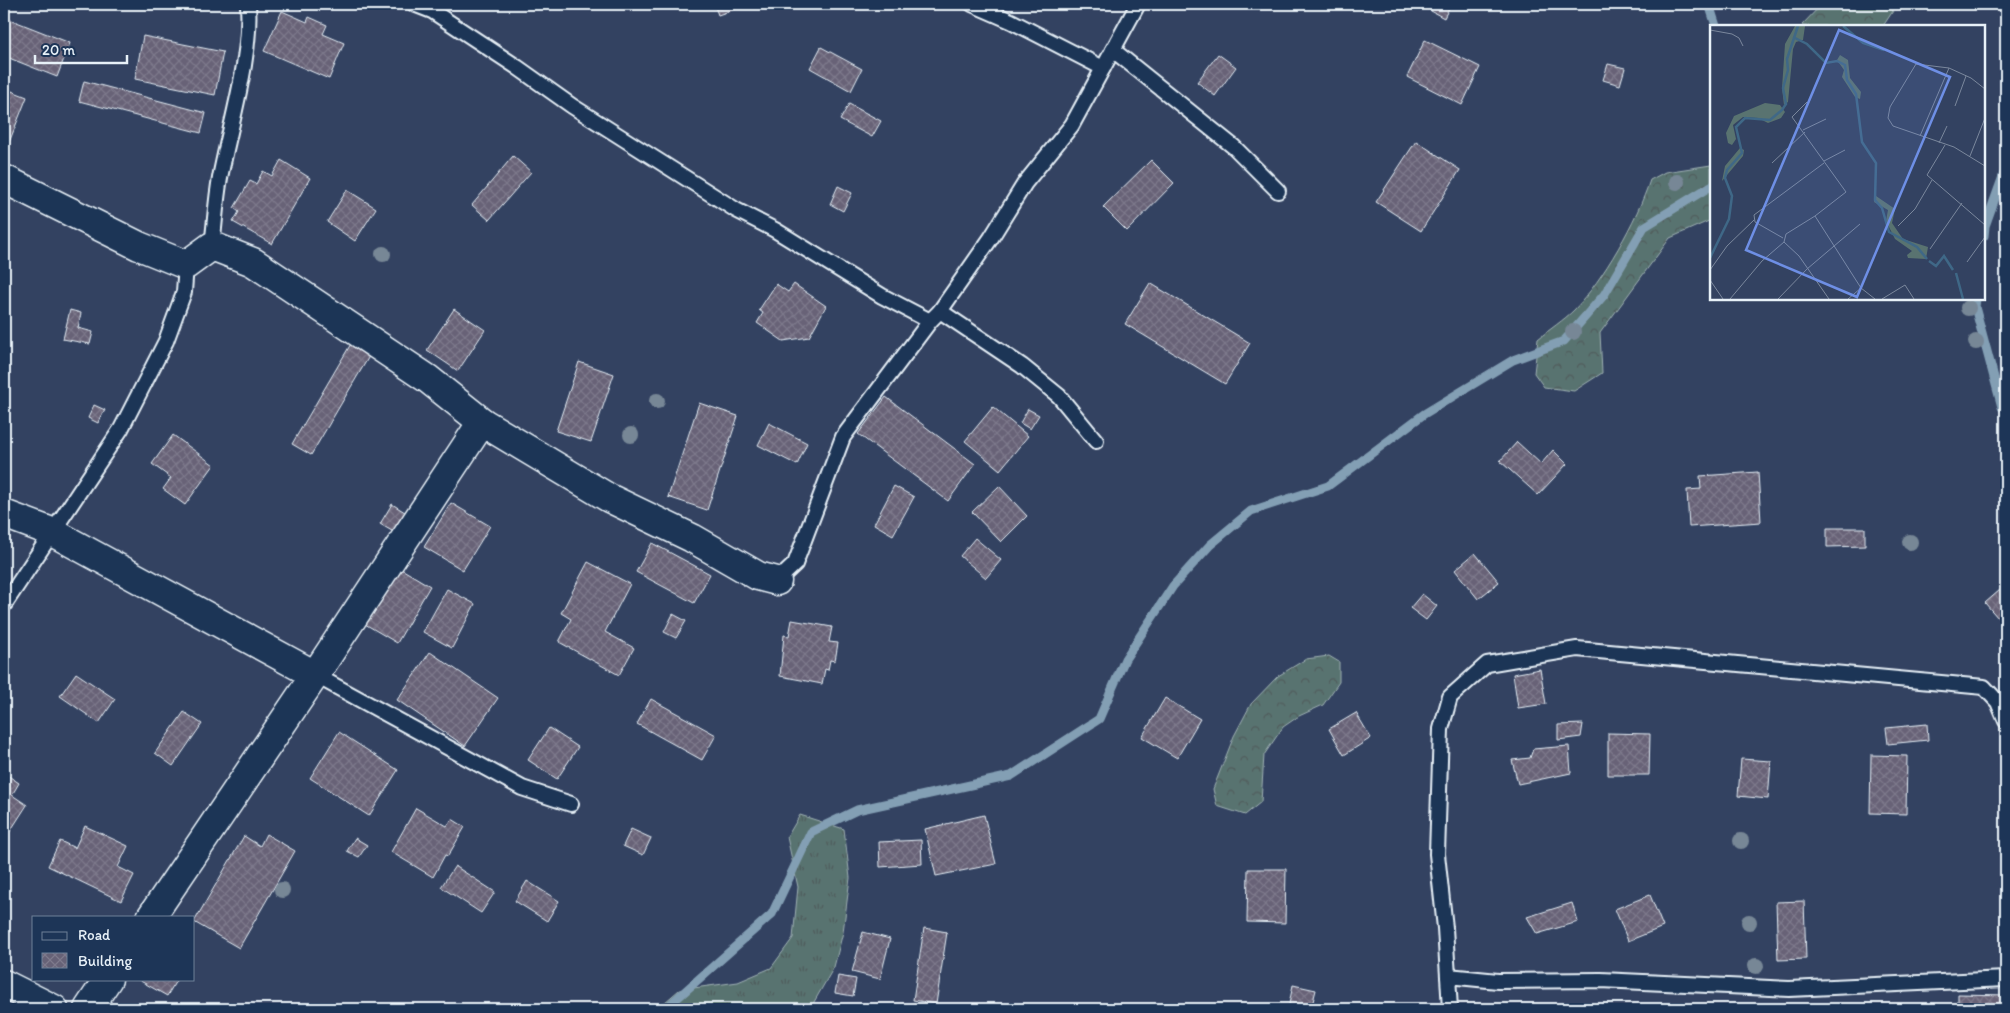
<svg xmlns="http://www.w3.org/2000/svg" width="2010" height="1013" font-family="Itim,sans-serif">
	<style>
		.grass { fill: url(#grass-tufts); stroke: #a0b2b4 }
		.forest { fill: url(#forest-crowns); stroke: #a0b2b4 }
		.lines { fill: none; stroke-linecap: round; stroke-linejoin: round }
		.stream { stroke: #839fb4; stroke-width: 9 }
		.building { fill: url(#building-cross-hatch); stroke: #e8f1f8 }
		.lane-casing { stroke: #e8f1f8; stroke-width: 18 }
		.street-casing { stroke: #e8f1f8; stroke-width: 31 }
		.lane { stroke: #1d3557; stroke-width: 14 }
		.street { stroke: #1d3557; stroke-width: 28 }
		.tree { fill: #778796 }
		.inset-river { fill: none; stroke: #3f6887; stroke-width: 2.5 }
		.inset-road { fill: none; stroke: #7b889d; stroke-width: 1 }
		.view { fill: #6e8fe5; fill-opacity: 0.15; stroke: #6e8fe5; stroke-width: 2.5 }
		.inset-edge { fill: none; stroke: #e8f1f8; stroke-width: 2.5 }
	</style>
	<defs>
		<pattern id="grass-tufts" width="24" height="20" patternUnits="userSpaceOnUse" patternTransform="scale(1.25)"><rect width="24" height="20" fill="#597370"/><path d="M3 7l-1-3M5 7V3M7 7l1-3M15 17l-1-3M17 17v-4M19 17l1-3" fill="none" stroke="#4f5b5b"/></pattern>
		<pattern id="forest-crowns" width="20" height="18" patternUnits="userSpaceOnUse" patternTransform="scale(1.25)"><rect width="20" height="18" fill="#597370"/><path d="M2 6a3 3 0 1 1 6 0M12 15a3 3 0 1 1 6 0" fill="none" stroke="#4f5b5b"/></pattern>
		<pattern id="building-cross-hatch" width="8" height="8" patternUnits="userSpaceOnUse" patternTransform="scale(1.25)"><rect width="8" height="8" fill="#676277"/><path d="M0 0l8 8M0 8l8-8" fill="none" stroke="#7d798b"/></pattern>
	</defs>
	<rect width="100%" height="100%" fill="#334261"/>
	<filter id="ink" filterUnits="userSpaceOnUse"><feTurbulence type="fractalNoise" baseFrequency=".02" numOctaves="2"/><feDisplacementMap in="SourceGraphic" scale="10" xChannelSelector="R" yChannelSelector="G"/><feConvolveMatrix kernelMatrix="1 2 1 2 8 2 1 2 1" color-interpolation-filters="sRGB"/></filter>
	<g filter="url(#ink)">
		<polygon class="grass" points="800,815 844,829 850,878 843,932 834,967 810,1009 657,1009 679,990 738,982 771,968 793,938 798,887 787,837"/>
		<g class="forest">
			<polygon points="1822,4 1891,4 1893,11 1883,26 1803,26 1802,25"/>
			<path d="M1711,165V220L1670,238L1600,333L1602,373L1574,391L1544,387L1534,373L1538,339C1550,329 1564,320 1574,310C1603,280 1637,220 1650,180L1665,172Z"/>
			<polygon points="1329,656 1339,662 1339,682 1323,705 1299,716 1283,727 1264,755 1261,802 1245,815 1217,806 1213,789 1234,736 1251,704 1278,676 1306,659"/>
		</g>
		<g class="lines">
			<g class="stream">
				<polyline points="1709,4 1716,26"/>
				<polyline points="1984,236 1985,226 2006,168"/>
				<polyline points="1976,299 1975,307 2002,407"/>
				<polyline points="665,1009 772,914 811,832 857,810 1011,776 1099,719 1125,659 1173,586 1210,545 1251,511 1328,486 1424,414 1513,360 1564,341 1604,295 1644,227 1711,186"/>
			</g>
		</g>
		<g class="building">
			<polygon points="714,4 749,4 718,15"/>
			<polygon points="1434,4 1446,4 1450,6 1444,18 1431,11"/>
			<polygon points="282,11 307,22 309,17 327,25 323,34 344,43 329,79 264,51"/>
			<polygon points="4,17 70,43 57,77 4,56"/>
			<polygon points="143,36 223,52 215,95 135,79"/>
			<polygon points="1425,40 1480,67 1462,105 1407,77"/>
			<polygon points="821,47 862,69 851,91 810,68"/>
			<polygon points="1218,54 1236,67 1215,96 1197,82"/>
			<polygon points="1608,64 1625,68 1620,85 1603,80"/>
			<polygon points="84,81 206,113 201,133 79,101"/>
			<polygon points="4,88 27,97 4,155"/>
			<polygon points="849,104 881,121 872,137 840,120"/>
			<polygon points="1416,141 1460,170 1421,231 1376,202"/>
			<polygon points="513,156 531,172 489,220 472,205"/>
			<polygon points="281,160 310,178 272,244 233,222 239,212 234,208 250,181 256,184 263,171 272,176"/>
			<polygon points="1151,160 1174,183 1127,231 1103,207"/>
			<polygon points="838,186 852,193 843,211 830,204"/>
			<polygon points="347,190 376,208 355,241 327,222"/>
			<polygon points="1150,283 1250,343 1225,384 1125,324"/>
			<polygon points="776,284 788,292 794,284 826,306 809,337 783,341 757,323 763,313 759,310"/>
			<polygon points="454,309 485,330 458,371 427,350"/>
			<polygon points="70,310 81,313 78,328 93,332 90,344 63,339"/>
			<polygon points="352,342 371,353 311,455 292,444"/>
			<polygon points="579,362 614,374 591,442 556,431"/>
			<polygon points="886,397 975,464 948,501 858,434"/>
			<polygon points="699,403 738,416 707,510 668,497"/>
			<polygon points="94,405 105,410 98,423 88,418"/>
			<polygon points="993,407 1028,436 1000,470 965,441"/>
			<polygon points="1028,409 1039,415 1030,429 1020,423"/>
			<polygon points="769,423 807,443 797,465 758,445"/>
			<polygon points="173,435 214,465 185,505 163,489 171,478 152,464"/>
			<polygon points="1517,442 1541,464 1553,450 1567,464 1538,495 1500,461"/>
			<polygon points="1758,472 1761,522 1689,527 1687,490 1701,489 1700,476"/>
			<polygon points="894,486 914,497 893,535 874,524"/>
			<polygon points="999,486 1027,516 1001,542 972,512"/>
			<polygon points="451,503 490,526 463,570 424,547"/>
			<polygon points="392,504 408,514 397,534 380,524"/>
			<polygon points="1827,528 1865,528 1865,546 1827,547"/>
			<polygon points="975,538 1001,560 986,578 960,556"/>
			<polygon points="652,543 710,574 694,603 636,572"/>
			<polygon points="1475,553 1499,582 1478,599 1455,570"/>
			<polygon points="588,562 630,584 605,632 634,648 619,675 559,642 571,619 561,613"/>
			<polygon points="398,567 430,586 397,643 365,624"/>
			<polygon points="447,589 475,604 452,648 423,632"/>
			<polygon points="2000,590 2006,598 2005,626 1985,603"/>
			<polygon points="1422,594 1437,606 1426,620 1410,608"/>
			<polygon points="673,614 686,621 676,638 664,632"/>
			<polygon points="792,620 832,627 829,642 838,643 835,661 830,660 828,670 825,669 822,684 780,676 784,635 789,636"/>
			<polygon points="430,652 498,698 465,746 397,700"/>
			<polygon points="1540,669 1546,704 1518,708 1513,674"/>
			<polygon points="76,673 115,699 99,723 60,696"/>
			<polygon points="1165,698 1200,719 1177,758 1142,737"/>
			<polygon points="651,699 716,735 702,760 637,724"/>
			<polygon points="184,712 202,724 173,766 155,753"/>
			<polygon points="1356,713 1371,738 1344,755 1329,729"/>
			<polygon points="1583,724 1581,737 1558,740 1558,725"/>
			<polygon points="1927,724 1928,740 1888,744 1886,728"/>
			<polygon points="549,728 578,747 557,779 528,760"/>
			<polygon points="339,732 398,770 369,816 310,778"/>
			<polygon points="1608,733 1650,734 1649,775 1608,775"/>
			<polygon points="1569,746 1571,773 1518,784 1512,760 1530,758 1533,749"/>
			<polygon points="1871,755 1907,756 1906,814 1870,813"/>
			<polygon points="1741,759 1771,761 1768,799 1738,796"/>
			<polygon points="4,773 19,783 12,795 27,805 9,833 4,830"/>
			<polygon points="416,808 447,826 452,819 465,827 448,856 445,855 433,877 391,852"/>
			<polygon points="984,815 996,864 936,876 925,829"/>
			<polygon points="85,826 128,846 118,867 134,875 121,901 48,866 60,841 75,848"/>
			<polygon points="631,829 651,838 643,855 623,846"/>
			<polygon points="266,834 295,851 239,948 194,922 244,836 260,846"/>
			<polygon points="355,838 367,845 359,857 347,851"/>
			<polygon points="921,840 922,864 880,867 879,842"/>
			<polygon points="455,866 495,892 481,913 441,887"/>
			<polygon points="1248,869 1286,869 1285,923 1247,922"/>
			<polygon points="527,881 559,901 547,921 515,901"/>
			<polygon points="1650,895 1663,927 1628,941 1615,909"/>
			<polygon points="1804,901 1806,959 1778,960 1776,902"/>
			<polygon points="1572,903 1578,922 1537,934 1527,917"/>
			<polygon points="924,928 947,932 936,1004 913,1000"/>
			<polygon points="863,932 890,939 880,979 852,972"/>
			<polygon points="838,976 856,979 853,996 835,993"/>
			<polygon points="137,979 177,979 167,996"/>
			<polygon points="1293,985 1316,990 1311,1009 1288,1009"/>
			<polygon points="1958,994 2006,995 2006,1009 1958,1009"/>
		</g>
		<g class="lines">
			<defs>
				<g id="lane">
					<polyline points="414,4 432,11 517,67 572,106 736,210 775,230 882,296 930,321"/>
					<polyline points="972,4 1011,21 1103,68"/>
					<polyline points="1113,50 1234,147 1278,191"/>
					<path d="M212,246C215,223 216,200 220,178C230,125 252,56 248,4"/>
					<polyline points="940,311 1022,366 1059,396 1096,441"/>
					<polyline points="777,581 795,564 843,437 930,321 940,311 991,238 1025,183 1072,125 1138,4"/>
					<polyline points="4,605 121,429 166,341 184,292 186,265"/>
					<polyline points="315,675 522,788 571,804"/>
					<polyline points="1448,976 1498,981 1601,980 1789,989 2006,979"/>
					<polyline points="1450,1009 1445,928 1437,854 1441,729 1450,697 1487,664 1577,649 1984,687 1998,702 2006,721"/>
				</g>
				<g id="street">
					<polyline points="4,179 139,246 186,265 212,246 253,262 428,379 482,422 315,675 151,917"/>
					<polyline points="482,422 609,498 692,538 758,576 777,581"/>
					<polyline points="4,514 52,532 315,675"/>
					<polyline points="4,984 54,1009"/>
					<polyline points="88,1009 108,979"/>
				</g>
			</defs>
			<use href="#lane" class="lane-casing"/>
			<use href="#street" class="street-casing"/>
			<use href="#lane" class="lane"/>
			<use href="#street" class="street"/>
		</g>
		<g class="tree">
			<circle cx="1677" cy="182" r="8"/>
			<circle cx="383" cy="254" r="8"/>
			<circle cx="1968" cy="308" r="8"/>
			<circle cx="1573" cy="332" r="8"/>
			<circle cx="1976" cy="342" r="8"/>
			<circle cx="657" cy="401" r="8"/>
			<circle cx="631" cy="435" r="8"/>
			<circle cx="1910" cy="542" r="8"/>
			<circle cx="1741" cy="841" r="8"/>
			<circle cx="282" cy="890" r="8"/>
			<circle cx="1749" cy="922" r="8"/>
			<circle cx="1756" cy="966" r="8"/>
		</g>
	</g>
	<g transform="translate(1710 25)">
		<rect width="275" height="275" fill="#334261"/>
		<path d="M166,171L185,184L182,198L193,214L218,222L216,234L198,233L197,230L202,226L185,214L176,196L178,185L164,177Z" fill="#597370"/>
		<path d="M130,30L138,35L140,53L151,67L150,74L145,72L132,52L134,45L127,35ZM55,78L70,80L75,87L71,93L58,98L48,93L33,92L23,100L26,114L22,120L18,118L16,108L24,91ZM30,123L34,125L33,131L12,156L15,141Z" fill="#597370"/>
		<path d="M85,1H95L93,15L86,17L83,24L78,77L74,80L72,63L75,19Z" fill="#597370"/>
		<path class="inset-river" d="M133,1L153,18L174,25M83,12L97,19L116,38L127,36L135,40L137,55L146,69L152,117L166,138L165,175L172,183L179,207L207,222L217,234M0,233L19,194L22,171L15,153L17,145L32,128L26,102L35,93L60,95L72,85L76,79L73,63L78,45L77,34L88,1M219,236L226,241L234,231L243,245M246,248L253,274"/>
		<path class="inset-road" d="M0,5L22,9L29,13L33,21M275,64L261,53L239,43L206,39L180,82L178,93L183,101L244,122L275,141M97,77L82,92L136,167L105,191M245,81L256,51M93,105L116,94M210,111L239,43M229,118L237,101M235,120L217,150L275,200M260,131L275,93M114,136L135,125M62,138L95,107M188,201L205,184L222,155M73,213L45,197L44,190L114,138M74,217L89,231L119,274M220,224L252,178M257,237L275,212M0,245L17,221L44,195M0,255L13,274M20,274L52,236L74,217L76,209L105,191L151,263L165,274M68,274L97,244L150,199M138,274L151,263M172,274L195,260L204,274"/>
		<path class="view" d="M129,5L240,52L147,272L36,225Z"/>
		<rect width="275" height="275" class="inset-edge"/>
	</g>
	<rect width="2010" height="1013" fill="none" stroke="#1d3557" stroke-width="20"/>
	<rect x="10" y="10" width="1990" height="993" fill="none" stroke="#e8f1f8" stroke-width="2" filter="url(#ink)"/>
	<rect x="32" y="916" width="162" height="65" fill="#1d3557" stroke="#6e8097"/>
	<rect x="42" y="932" width="25" height="8" fill="#1d3557" stroke="#6e8097"/>
	<text x="78" y="940" font-size="15" fill="#e8f1f8">Road</text>
	<rect x="42" y="953" width="25" height="15" fill="url(#building-cross-hatch)" stroke="#6e8097"/>
	<text x="78" y="966" font-size="15" fill="#e8f1f8">Building</text>
	<path d="M35 55v8h92v-8" fill="none" stroke="#e8f1f8" stroke-width="2.5"/>
	<text x="42" y="55" font-size="15" fill="#e8f1f8" stroke="#1d3557" stroke-width="4" paint-order="stroke">20 m</text>
</svg>
